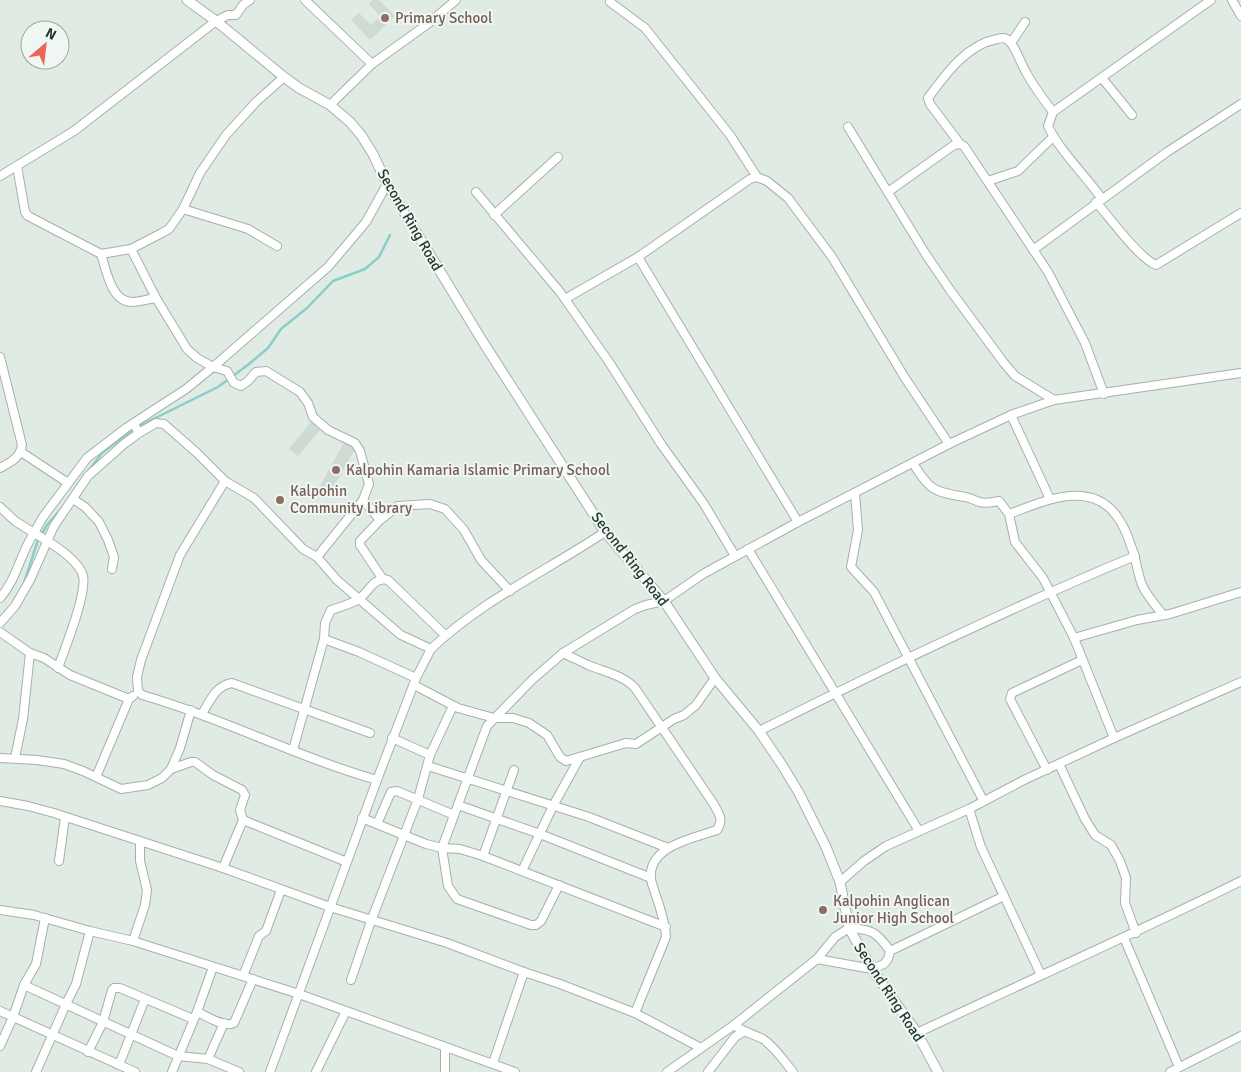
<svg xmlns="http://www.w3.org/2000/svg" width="1241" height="1072" font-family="Signika,sans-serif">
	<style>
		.built { fill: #cedad3 }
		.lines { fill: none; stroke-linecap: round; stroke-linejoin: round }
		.stream { stroke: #89cecc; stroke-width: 2.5 }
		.minor-casing { stroke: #a3b2aa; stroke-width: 10 }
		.tertiary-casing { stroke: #a3b2aa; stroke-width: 11 }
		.minor { stroke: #fff; stroke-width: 8 }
		.tertiary { stroke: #fff; stroke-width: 9 }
		.education-dot { fill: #8d6e63; stroke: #f0f7f3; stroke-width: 2 }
		.labels { text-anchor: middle; stroke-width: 4; stroke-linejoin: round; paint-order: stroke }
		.education-label { font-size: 15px; fill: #785e54; stroke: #f0f7f3; text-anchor: start }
		.street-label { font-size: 15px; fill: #213a2f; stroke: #f0f7f3 }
	</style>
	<rect width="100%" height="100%" fill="#e0ebe4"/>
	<g class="built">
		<polygon points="372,0 379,0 395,16 370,40 351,20 359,13 371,25 380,16 369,4"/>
		<polygon points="311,422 320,430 298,456 289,449"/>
		<polygon points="345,441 356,447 327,499 316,493"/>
	</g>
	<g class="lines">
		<g class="stream">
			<polyline points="86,474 102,453 135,428 218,387 249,364 268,348 281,329 307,308 333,281 365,269 379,257 390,235"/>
			<polyline points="23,586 38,540 47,525 63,507"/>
		</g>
		<defs>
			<g id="minor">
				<polyline points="305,0 372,64"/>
				<polyline points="1232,0 1241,16"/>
				<polyline points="610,2 645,28 730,135 757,177"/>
				<polyline points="1011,43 1025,22"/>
				<polyline points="1102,78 1132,115"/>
				<polyline points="330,105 372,64 429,23 456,0"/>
				<polyline points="848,127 925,253 950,290 1004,363 1015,376 1054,400"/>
				<path d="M960,144L930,104L928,98C946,74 966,45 997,39C1001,38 1005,37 1008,40C1016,46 1021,65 1027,74C1034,87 1044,100 1053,112"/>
				<polyline points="17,166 25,212 28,216 101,254 131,249 162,233 169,229 183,209 200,173 226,135 256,102 284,77"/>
				<polyline points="0,176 74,131 216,21 228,15 236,15 243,5 250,0"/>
				<polyline points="988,181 1018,171 1053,137"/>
				<polyline points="476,192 560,292 609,362 661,444 704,504 735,556"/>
				<polyline points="888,192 954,145 960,144 964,146 1048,272 1085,343 1104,394"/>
				<path d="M1102,199C1086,176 1059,150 1048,126L1053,112L1211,0"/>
				<path d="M1096,202C1110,218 1139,258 1156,265L1241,213"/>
				<polyline points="183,209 248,229 277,246"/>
				<polyline points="494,215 558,157"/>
				<polyline points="131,249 156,298 187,349 197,358 213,367 227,371 234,383 241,386 248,381 256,372 266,371 300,392 308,403 313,417 328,430 355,443 360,451 369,484 363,500 317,557"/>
				<polyline points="1033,250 1167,152 1241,104"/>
				<path d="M101,254C106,269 111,302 132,302C139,302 148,299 156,298"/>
				<polyline points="638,257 798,522"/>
				<polyline points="565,299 638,257 750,179 757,177 767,181 788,198 832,257 905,378 949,444"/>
				<path d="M0,357L22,445C20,458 11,462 0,468"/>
				<polyline points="1011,415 1050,499"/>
				<polyline points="134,424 139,433 156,423 164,424 197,453 225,481 254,498 303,549 317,557 337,580 395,630 401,635 431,649 416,678 377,780"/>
				<polyline points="21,452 68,483"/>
				<path d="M913,463C929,490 934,492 965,497C970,497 974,501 980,502C985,504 993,502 999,501L1009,514L1015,542L1043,578L1074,638L1114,738"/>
				<path d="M225,481L180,555L141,660L137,677L138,691L142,695C222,718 297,757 377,780L270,1072"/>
				<polyline points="855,493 858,530 851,567 874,592 983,800"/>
				<polyline points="73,499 85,507 99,522 108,540 114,557 112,569"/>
				<polyline points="363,500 380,520"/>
				<path d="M0,507L15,521L34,533C20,554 17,579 0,598"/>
				<path d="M1009,514C1042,502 1089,479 1116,515C1122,523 1128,536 1131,546C1137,559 1137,575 1143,587C1148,597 1156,606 1163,615"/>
				<polyline points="748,549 919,831"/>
				<polyline points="382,578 360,545 360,541 380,520 398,506 430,504 445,509 464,530 481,560 510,591"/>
				<polyline points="0,623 15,606 30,580 54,526 88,476 124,444 139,433"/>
				<polyline points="0,632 30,653 44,658 70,675 129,699"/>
				<polyline points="1074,638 1137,620 1170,614 1241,592"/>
				<polyline points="324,639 359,652 416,678"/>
				<path d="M431,649C481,601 548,570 605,532"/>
				<path d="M563,653C571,657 580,661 588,665C605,672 623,675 635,688L713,803C719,814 724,819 717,830C694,838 648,846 651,878C651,883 654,888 655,893C660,907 665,922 666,937L635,1013"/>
				<path d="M58,668C65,648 87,594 83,576C79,559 48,541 34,533L43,517L87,458L126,428L186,389L213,367L328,267L366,222L387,184"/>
				<polyline points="414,685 458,708 494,718 513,718 529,723 547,735 560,757 566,761 626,743 636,744 674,719 684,715 696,705 715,678"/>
				<path d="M202,714C210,701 215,686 232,683L370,733"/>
				<path d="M759,731C883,669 1007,609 1135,556"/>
				<polyline points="392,738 430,755"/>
				<path d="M293,750L324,639L325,623L331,610C340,607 351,604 359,599C369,592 374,576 388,580L445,635"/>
				<polyline points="0,758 37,760 64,764 83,771 121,789 148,785 162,778 171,769 180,748 191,710"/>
				<polyline points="15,758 23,719 30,653"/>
				<polyline points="1059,764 1085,819 1095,835 1111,845 1120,861 1126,878 1125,903 1136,933"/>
				<polyline points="428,766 589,817 668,848"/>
				<polyline points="171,769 191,762 195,762 213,775 242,790 245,795 240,810 243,820"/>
				<polyline points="1047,770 1010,699 1012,693 1082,660"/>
				<polyline points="96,777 129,699 133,696"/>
				<polyline points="0,801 28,806 54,813 223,868 330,907 447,943 524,972 560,984 635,1013 701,1048"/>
				<polyline points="458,805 540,834 651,878"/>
				<polyline points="969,809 981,847 1041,975"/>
				<polyline points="362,818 426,844 442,848 460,849 483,856 666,927"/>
				<polyline points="377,824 391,792 397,791 454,815"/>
				<polyline points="483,856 514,770"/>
				<polyline points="59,861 65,817"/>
				<polyline points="223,868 243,820 347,862"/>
				<polyline points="522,871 553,806 580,757"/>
				<polyline points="840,882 864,861 886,846 969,809 1024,780 1114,738 1241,682"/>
				<polyline points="559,885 541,921 536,925 531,925 457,899 448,886 442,848 487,726 533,679 563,653 635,609 646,605 664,601 703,574 798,522 949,444 1011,415 1054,400 1241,373"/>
				<polyline points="0,910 34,915 90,931 133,941 299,994 515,1072"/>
				<polyline points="1124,938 1179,1067"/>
				<polyline points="133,941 145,905 147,890 140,861 140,841"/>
				<polyline points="890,951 1004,896"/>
				<polyline points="243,976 259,936 266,931 281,890"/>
				<polyline points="351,980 371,921 418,799 430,755 453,706"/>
				<polyline points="24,985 178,1056 208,1059 239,1072"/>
				<polyline points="0,1011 135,1072"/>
				<path d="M197,1012C207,1016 224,1028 234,1023L253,979"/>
				<path d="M734,1025C743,1032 753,1034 763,1039C775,1047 784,1061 793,1072"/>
				<path d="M917,1033C1025,982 1134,934 1241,881"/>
				<polyline points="0,1046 13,1017 24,985 36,964 45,918"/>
				<polyline points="445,1047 445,1072"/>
				<polyline points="88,1052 103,1022 112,990 114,988 120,988 193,1019"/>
				<polyline points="208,1059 224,1023"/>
				<polyline points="493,1063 524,972"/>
				<polyline points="119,1065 145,999"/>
				<polyline points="36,1072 66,1004 76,984 90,931"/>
				<polyline points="172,1072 197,1012 213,967"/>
				<polyline points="316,1072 346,1011"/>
				<path d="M667,1072L734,1025L817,959L835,937L849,928C871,929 877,932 890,951L888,959L884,964L872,969L817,959"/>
				<polyline points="708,1072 735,1037 743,1032"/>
				<polyline points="1170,1072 1241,1036"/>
			</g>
			<polyline id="tertiary" points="187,0 216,21 284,77 299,88 330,105 350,122 361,135 373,154 387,184 483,342 605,532 664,601 715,678 759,731 782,765 799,793 826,847 840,882 849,928 872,969 917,1033 938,1072"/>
		</defs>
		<use href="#minor" class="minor-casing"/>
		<use href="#tertiary" class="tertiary-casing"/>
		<use href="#minor" class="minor"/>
		<use href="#tertiary" class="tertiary"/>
	</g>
	<g class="education-dot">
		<circle cx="385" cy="18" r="5"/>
		<circle cx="336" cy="470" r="5"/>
		<circle cx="280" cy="500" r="5"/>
		<circle cx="823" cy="910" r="5"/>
	</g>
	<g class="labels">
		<g class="education-label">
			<text x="395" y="23">Primary School</text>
			<text x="346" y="475">Kalpohin Kamaria Islamic Primary School</text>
			<text x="290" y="496">Kalpohin<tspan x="290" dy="17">Community Library</tspan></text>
			<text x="833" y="906">Kalpohin Anglican<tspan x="833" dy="17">Junior High School</tspan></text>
		</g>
		<g class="street-label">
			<text transform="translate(410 220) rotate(60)" y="5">Second Ring Road</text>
			<text transform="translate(630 559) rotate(52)" y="5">Second Ring Road</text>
			<text transform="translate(889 992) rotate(57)" y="5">Second Ring Road</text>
		</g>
	</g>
	<g transform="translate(45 45) rotate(28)"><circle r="24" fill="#f0f7f3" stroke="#9daba5"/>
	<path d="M0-4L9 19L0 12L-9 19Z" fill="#ee645b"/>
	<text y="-8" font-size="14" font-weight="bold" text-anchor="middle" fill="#213a2f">N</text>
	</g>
</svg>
